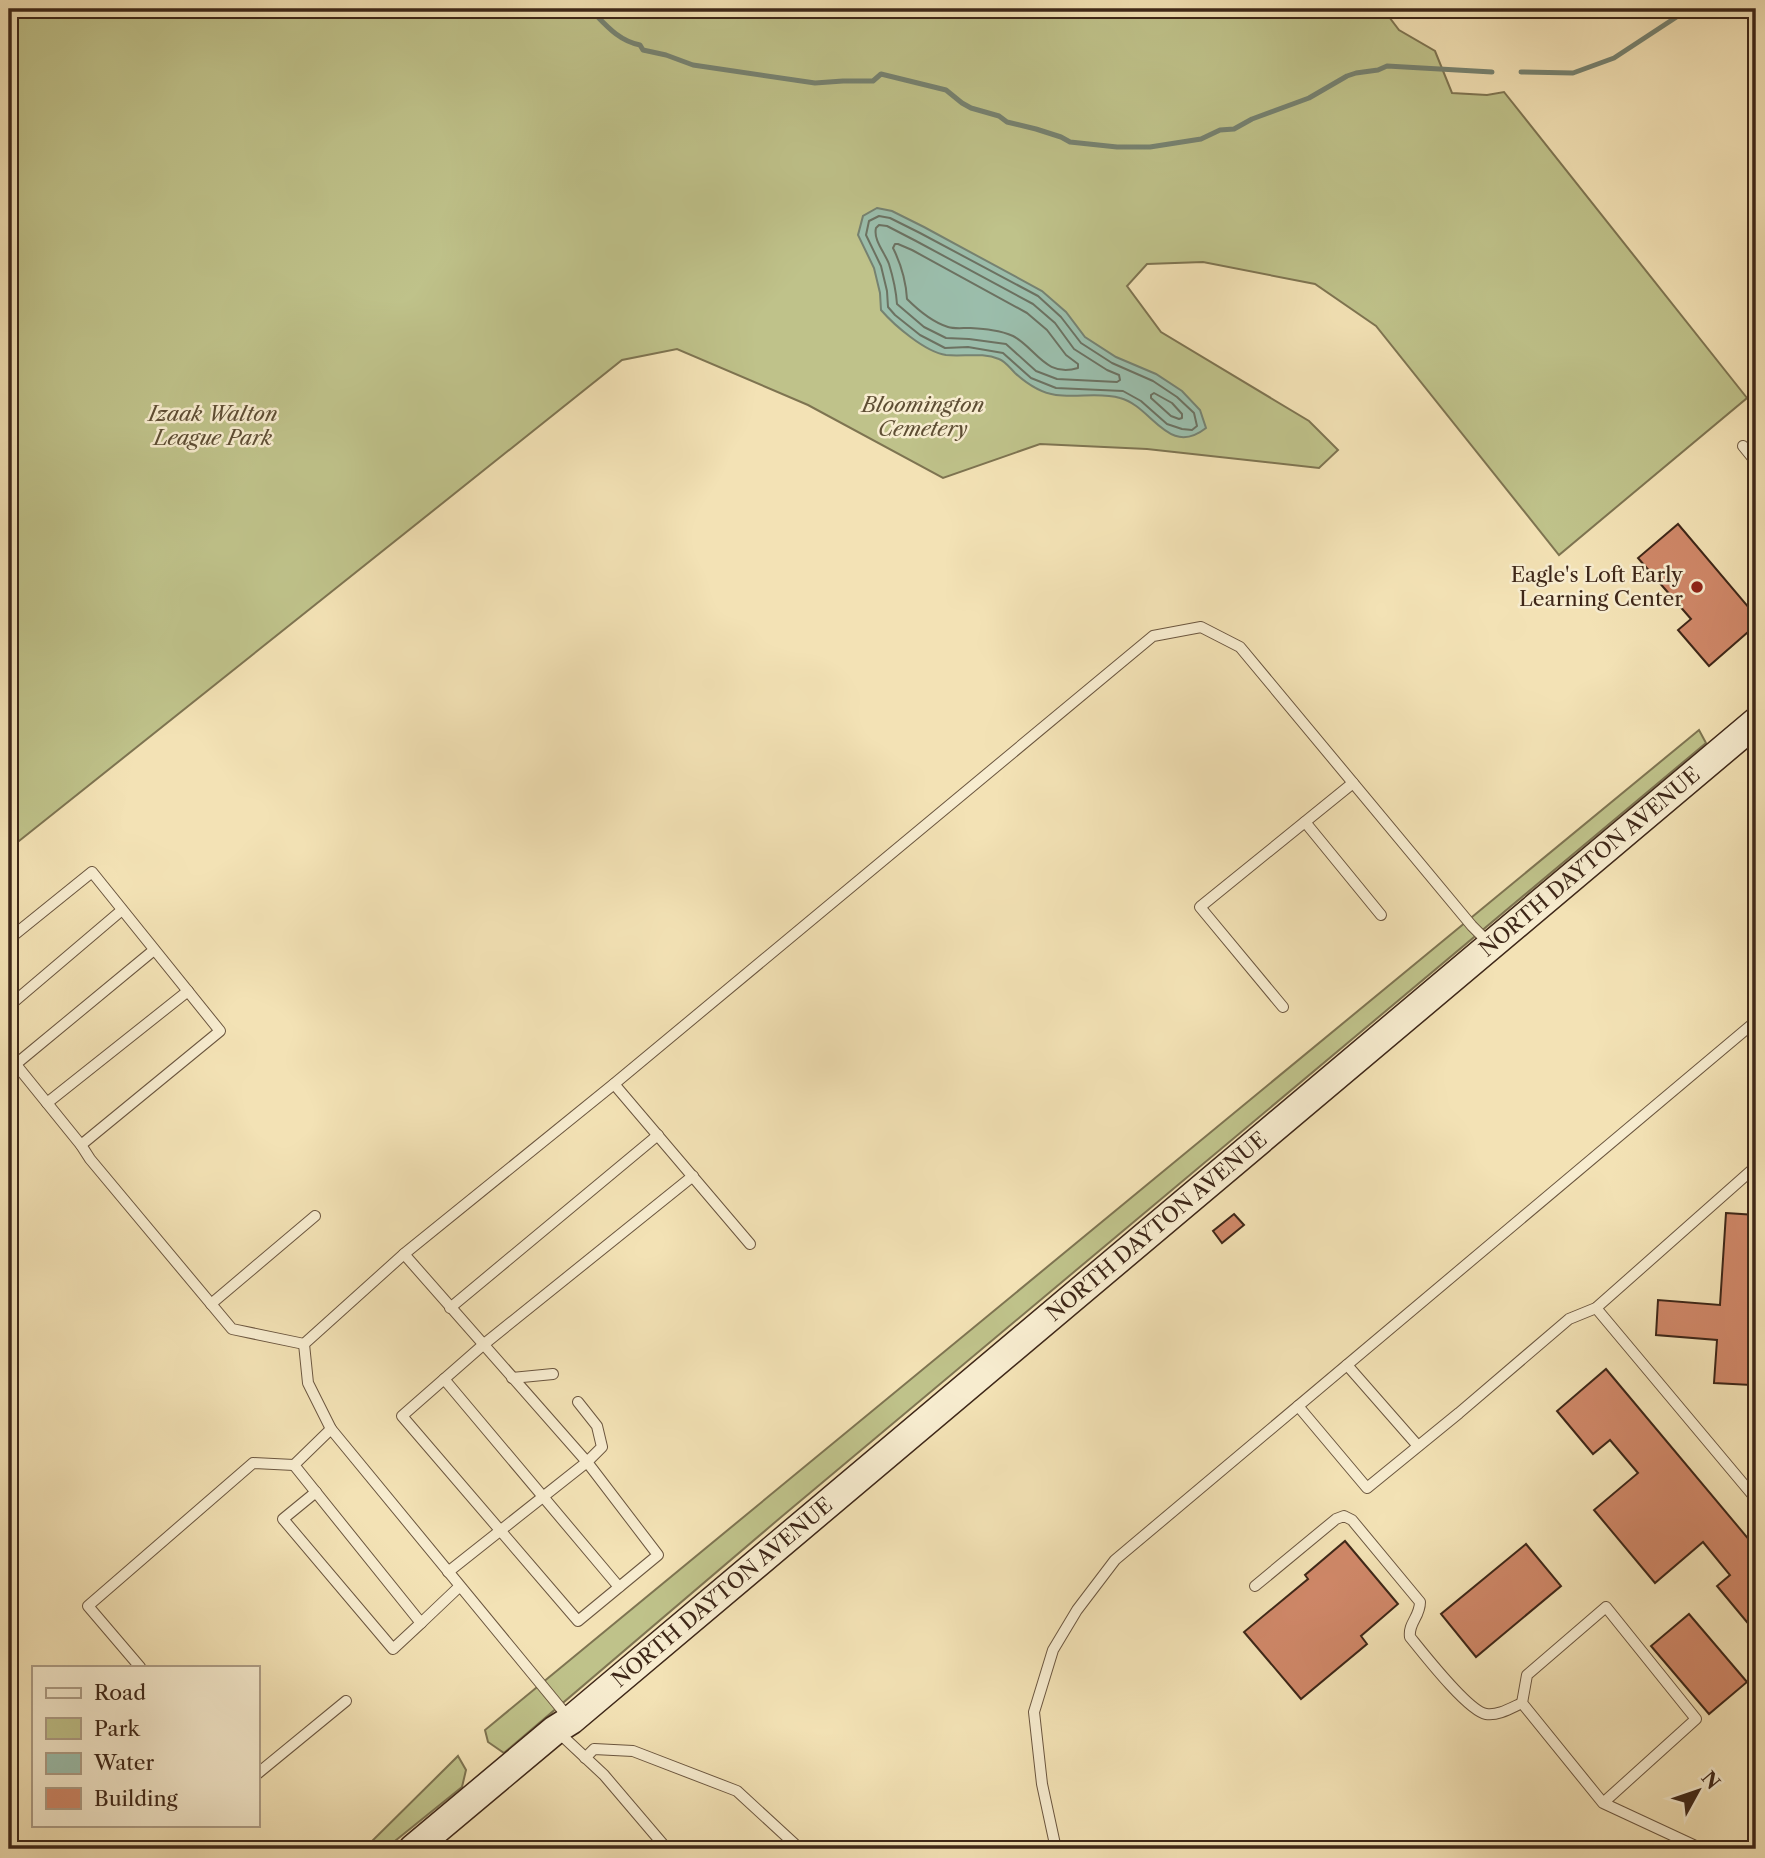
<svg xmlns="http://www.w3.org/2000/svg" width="1765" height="1858" font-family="'Libre Caslon Text',serif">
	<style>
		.green { fill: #bfc28a; stroke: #7e7451; stroke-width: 2 }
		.water { fill: #9bbeac; stroke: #768271; stroke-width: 2 }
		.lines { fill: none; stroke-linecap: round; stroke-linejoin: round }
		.shore { stroke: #6c7262; stroke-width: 2 }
		.stream { stroke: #768271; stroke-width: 5 }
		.building { fill: #d08869; stroke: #3e2718; stroke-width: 2 }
		.lane-casing { stroke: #6b563f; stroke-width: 12 }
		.secondary-casing { stroke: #3e2718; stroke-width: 31 }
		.lane { stroke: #f7eccf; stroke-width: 10 }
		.secondary { stroke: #f7eccf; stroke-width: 28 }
		.poi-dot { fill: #8f2418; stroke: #f7eccf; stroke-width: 2.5 }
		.labels { text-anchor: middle; stroke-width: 5; stroke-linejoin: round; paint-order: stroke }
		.park-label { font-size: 21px; font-style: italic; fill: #5e4e34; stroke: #f7eccf }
		.poi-label { font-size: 21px; fill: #3e2718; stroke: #f7eccf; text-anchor: end }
		.street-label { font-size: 21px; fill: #3e2718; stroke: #f7eccf }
	</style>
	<rect width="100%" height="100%" fill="#f3e2b5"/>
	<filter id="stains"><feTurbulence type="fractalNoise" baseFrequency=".00286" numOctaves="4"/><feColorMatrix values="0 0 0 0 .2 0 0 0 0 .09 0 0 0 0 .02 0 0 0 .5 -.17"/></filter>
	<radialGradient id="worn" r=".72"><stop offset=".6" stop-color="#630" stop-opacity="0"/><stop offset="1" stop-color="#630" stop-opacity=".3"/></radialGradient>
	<g class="green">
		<polygon points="9,9 1383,9 1399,30 1435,51 1452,93 1487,95 1504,92 1747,398 1559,555 1376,326 1315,284 1203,262 1147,264 1127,286 1161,332 1309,421 1338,450 1319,468 1147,449 1040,444 943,478 808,405 677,349 622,360 9,849"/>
		<polygon points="1699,730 1706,743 780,1518 504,1753 488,1742 485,1730"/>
		<polygon points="458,1756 466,1770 462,1787 385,1849 364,1849"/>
	</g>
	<path class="water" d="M877,208L892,211L924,227L1042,291L1066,312L1085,337L1116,357L1156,374L1182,391L1200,410L1206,428C1168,458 1152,406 1120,398C1100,392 1077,398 1056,395C1041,393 1026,383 1015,373C1010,368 1005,361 999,359C982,352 963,357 946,355C925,352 894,325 881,310L880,293L874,268L858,235L863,216Z"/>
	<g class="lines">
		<g class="shore">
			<polygon points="879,216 890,218 920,233 1038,296 1061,317 1081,343 1112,363 1153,381 1177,397 1194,413 1197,426 1192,430 1182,429 1167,424 1141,401 1123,391 1056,388 1031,378 1003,353 968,347 945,348 920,335 895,315 888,307 887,291 881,266 866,235 869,221"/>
			<path d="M879,225L887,226L916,241L1033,304L1055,323L1074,349L1107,370L1119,375L1120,380L1117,382L1057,379L1036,371L1006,344L969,339L946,338L924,327L897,304C896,290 893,277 889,264C885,253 873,240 876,228Z"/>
			<path d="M895,244H898L912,250L1027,313L1047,330L1066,355L1078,364V368C1045,378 1036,348 1013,336C1000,330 983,329 969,328C962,328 954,329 948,327C932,322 918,310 907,299C906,282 901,264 893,248Z"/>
			<polygon points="1154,393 1172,403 1182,414 1182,418 1179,419 1171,416 1151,398 1151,395"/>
		</g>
		<g class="stream">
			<path d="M590,9C605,24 618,41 640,45L643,50L666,55L693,65L815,83L843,81H873L881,74L946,90L962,103L971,108L999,116L1007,122L1036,129L1061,137L1070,142L1117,147H1150L1201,139L1220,130L1234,129L1252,119L1309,98L1347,76L1356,73L1378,70L1387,66L1492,72"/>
			<polyline points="1521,72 1573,73 1614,58 1678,16 1721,14 1743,11 1756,12"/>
		</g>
	</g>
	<g class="building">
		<polygon points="1678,524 1756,616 1756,625 1709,666 1678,630 1691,619 1638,558"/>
		<polygon points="1726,1213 1756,1215 1756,1359 1752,1359 1751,1385 1714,1383 1717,1340 1656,1335 1658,1300 1720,1305"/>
		<polygon points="1234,1214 1244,1225 1222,1243 1213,1231"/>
		<polygon points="1606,1369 1756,1548 1756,1633 1717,1586 1730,1575 1703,1542 1655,1583 1594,1510 1638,1473 1610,1440 1593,1454 1557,1411"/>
		<polygon points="1345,1541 1398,1604 1361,1636 1367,1644 1301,1699 1244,1632 1308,1579 1305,1575"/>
		<polygon points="1526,1544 1561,1586 1476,1657 1441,1614"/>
		<polygon points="1689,1614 1747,1682 1709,1714 1651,1646"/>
	</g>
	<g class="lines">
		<defs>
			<g id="lane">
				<polyline points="1743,446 1756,462"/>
				<polyline points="1305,822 1381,915"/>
				<polyline points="9,939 92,872 220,1031 81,1145"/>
				<polyline points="9,1006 122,910"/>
				<polyline points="1283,1007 1200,907 1353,783"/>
				<polyline points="9,1056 81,1145 90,1159 232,1329 304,1344"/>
				<polyline points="16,1064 154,950"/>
				<polyline points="614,1084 750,1244"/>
				<polyline points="47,1103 188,991"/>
				<polyline points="211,1304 315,1216"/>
				<polyline points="450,1308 658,1135"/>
				<polyline points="1596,1308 1756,1499"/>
				<polyline points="1347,1365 1418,1446"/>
				<polyline points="512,1378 553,1374"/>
				<polyline points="444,1379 619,1587"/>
				<polyline points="578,1402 597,1426 602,1447 587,1462 658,1555 578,1621 402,1416 483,1345 693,1176"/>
				<polyline points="1298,1406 1367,1488 1459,1413 1569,1319 1596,1308 1753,1169 1756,1168"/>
				<polyline points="331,1429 308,1383 304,1344 404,1254"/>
				<polyline points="316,1492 283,1519 393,1649 421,1623"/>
				<polyline points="448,1572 587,1462 404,1254 614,1084 1153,636 1201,627 1240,647 1472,926 1490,944"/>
				<polyline points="460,1586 421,1623 294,1465 331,1429 568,1717"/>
				<path d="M1255,1586L1336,1519L1344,1516L1352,1520L1420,1602C1420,1617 1408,1623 1410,1637C1423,1653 1468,1711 1486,1714C1498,1716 1511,1708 1522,1703"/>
				<polyline points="140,1667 88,1606 253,1463 294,1465"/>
				<polyline points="558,1732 604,1775 667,1849"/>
				<polyline points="585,1758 594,1749 633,1751 737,1791 800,1849"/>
				<polyline points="257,1774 346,1701"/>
				<polyline points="1603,1803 1696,1719 1606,1607 1527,1675 1522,1703 1603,1803 1702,1849"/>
				<polyline points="1056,1849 1042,1784 1034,1712 1053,1650 1077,1610 1115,1560 1756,1021"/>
			</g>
			<g id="secondary">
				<path id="s1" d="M413,1849L555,1730L571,1720L1756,722"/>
			</g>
		</defs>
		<use href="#lane" class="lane-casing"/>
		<use href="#secondary" class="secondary-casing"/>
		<use href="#lane" class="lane"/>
		<use href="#secondary" class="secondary"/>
	</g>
	<circle class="poi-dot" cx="1697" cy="587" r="7"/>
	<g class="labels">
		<g class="park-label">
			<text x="923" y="412">Bloomington<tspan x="923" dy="24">Cemetery</tspan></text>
			<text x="213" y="421">Izaak Walton<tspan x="213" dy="24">League Park</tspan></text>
		</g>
		<g class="poi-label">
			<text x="1683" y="582">Eagle's Loft Early<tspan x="1683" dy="24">Learning Center</tspan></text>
		</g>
		<g class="street-label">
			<text dy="7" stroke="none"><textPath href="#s1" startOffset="1536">NORTH DAYTON AVENUE</textPath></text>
			<text dy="7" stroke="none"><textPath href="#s1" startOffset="970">NORTH DAYTON AVENUE</textPath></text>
			<text dy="7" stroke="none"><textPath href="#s1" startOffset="402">NORTH DAYTON AVENUE</textPath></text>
		</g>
	</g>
	<rect width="1765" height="1858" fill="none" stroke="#f3e2b5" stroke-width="35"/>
	<rect x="10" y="10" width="1744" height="1837" fill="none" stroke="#3e2718" stroke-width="3.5"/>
	<rect x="18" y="18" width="1730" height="1823" fill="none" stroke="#3e2718" stroke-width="2"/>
	<rect x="32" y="1666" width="228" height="161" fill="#f7eccf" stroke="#ad9d86" stroke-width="2"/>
	<rect x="46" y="1688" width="35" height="10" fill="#f7eccf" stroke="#ad9d86" stroke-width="2"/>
	<text x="94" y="1700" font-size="21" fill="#3e2718">Road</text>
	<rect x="46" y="1718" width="35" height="21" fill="#bfc28a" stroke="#ad9d86" stroke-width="2"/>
	<text x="94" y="1736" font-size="21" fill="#3e2718">Park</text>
	<rect x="46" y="1753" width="35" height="21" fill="#9bbeac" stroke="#ad9d86" stroke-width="2"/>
	<text x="94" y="1770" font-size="21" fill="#3e2718">Water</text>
	<rect x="46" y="1788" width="35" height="21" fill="#d08869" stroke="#ad9d86" stroke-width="2"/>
	<text x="94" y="1806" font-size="21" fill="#3e2718">Building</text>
	<g transform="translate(1698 1791) rotate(50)" stroke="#f7eccf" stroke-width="5" paint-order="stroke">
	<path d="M0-5L12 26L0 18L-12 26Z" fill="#3e2718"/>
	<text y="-10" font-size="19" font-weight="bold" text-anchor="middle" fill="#3e2718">N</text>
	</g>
	<rect width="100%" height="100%" filter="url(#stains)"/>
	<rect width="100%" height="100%" fill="url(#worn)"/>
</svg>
